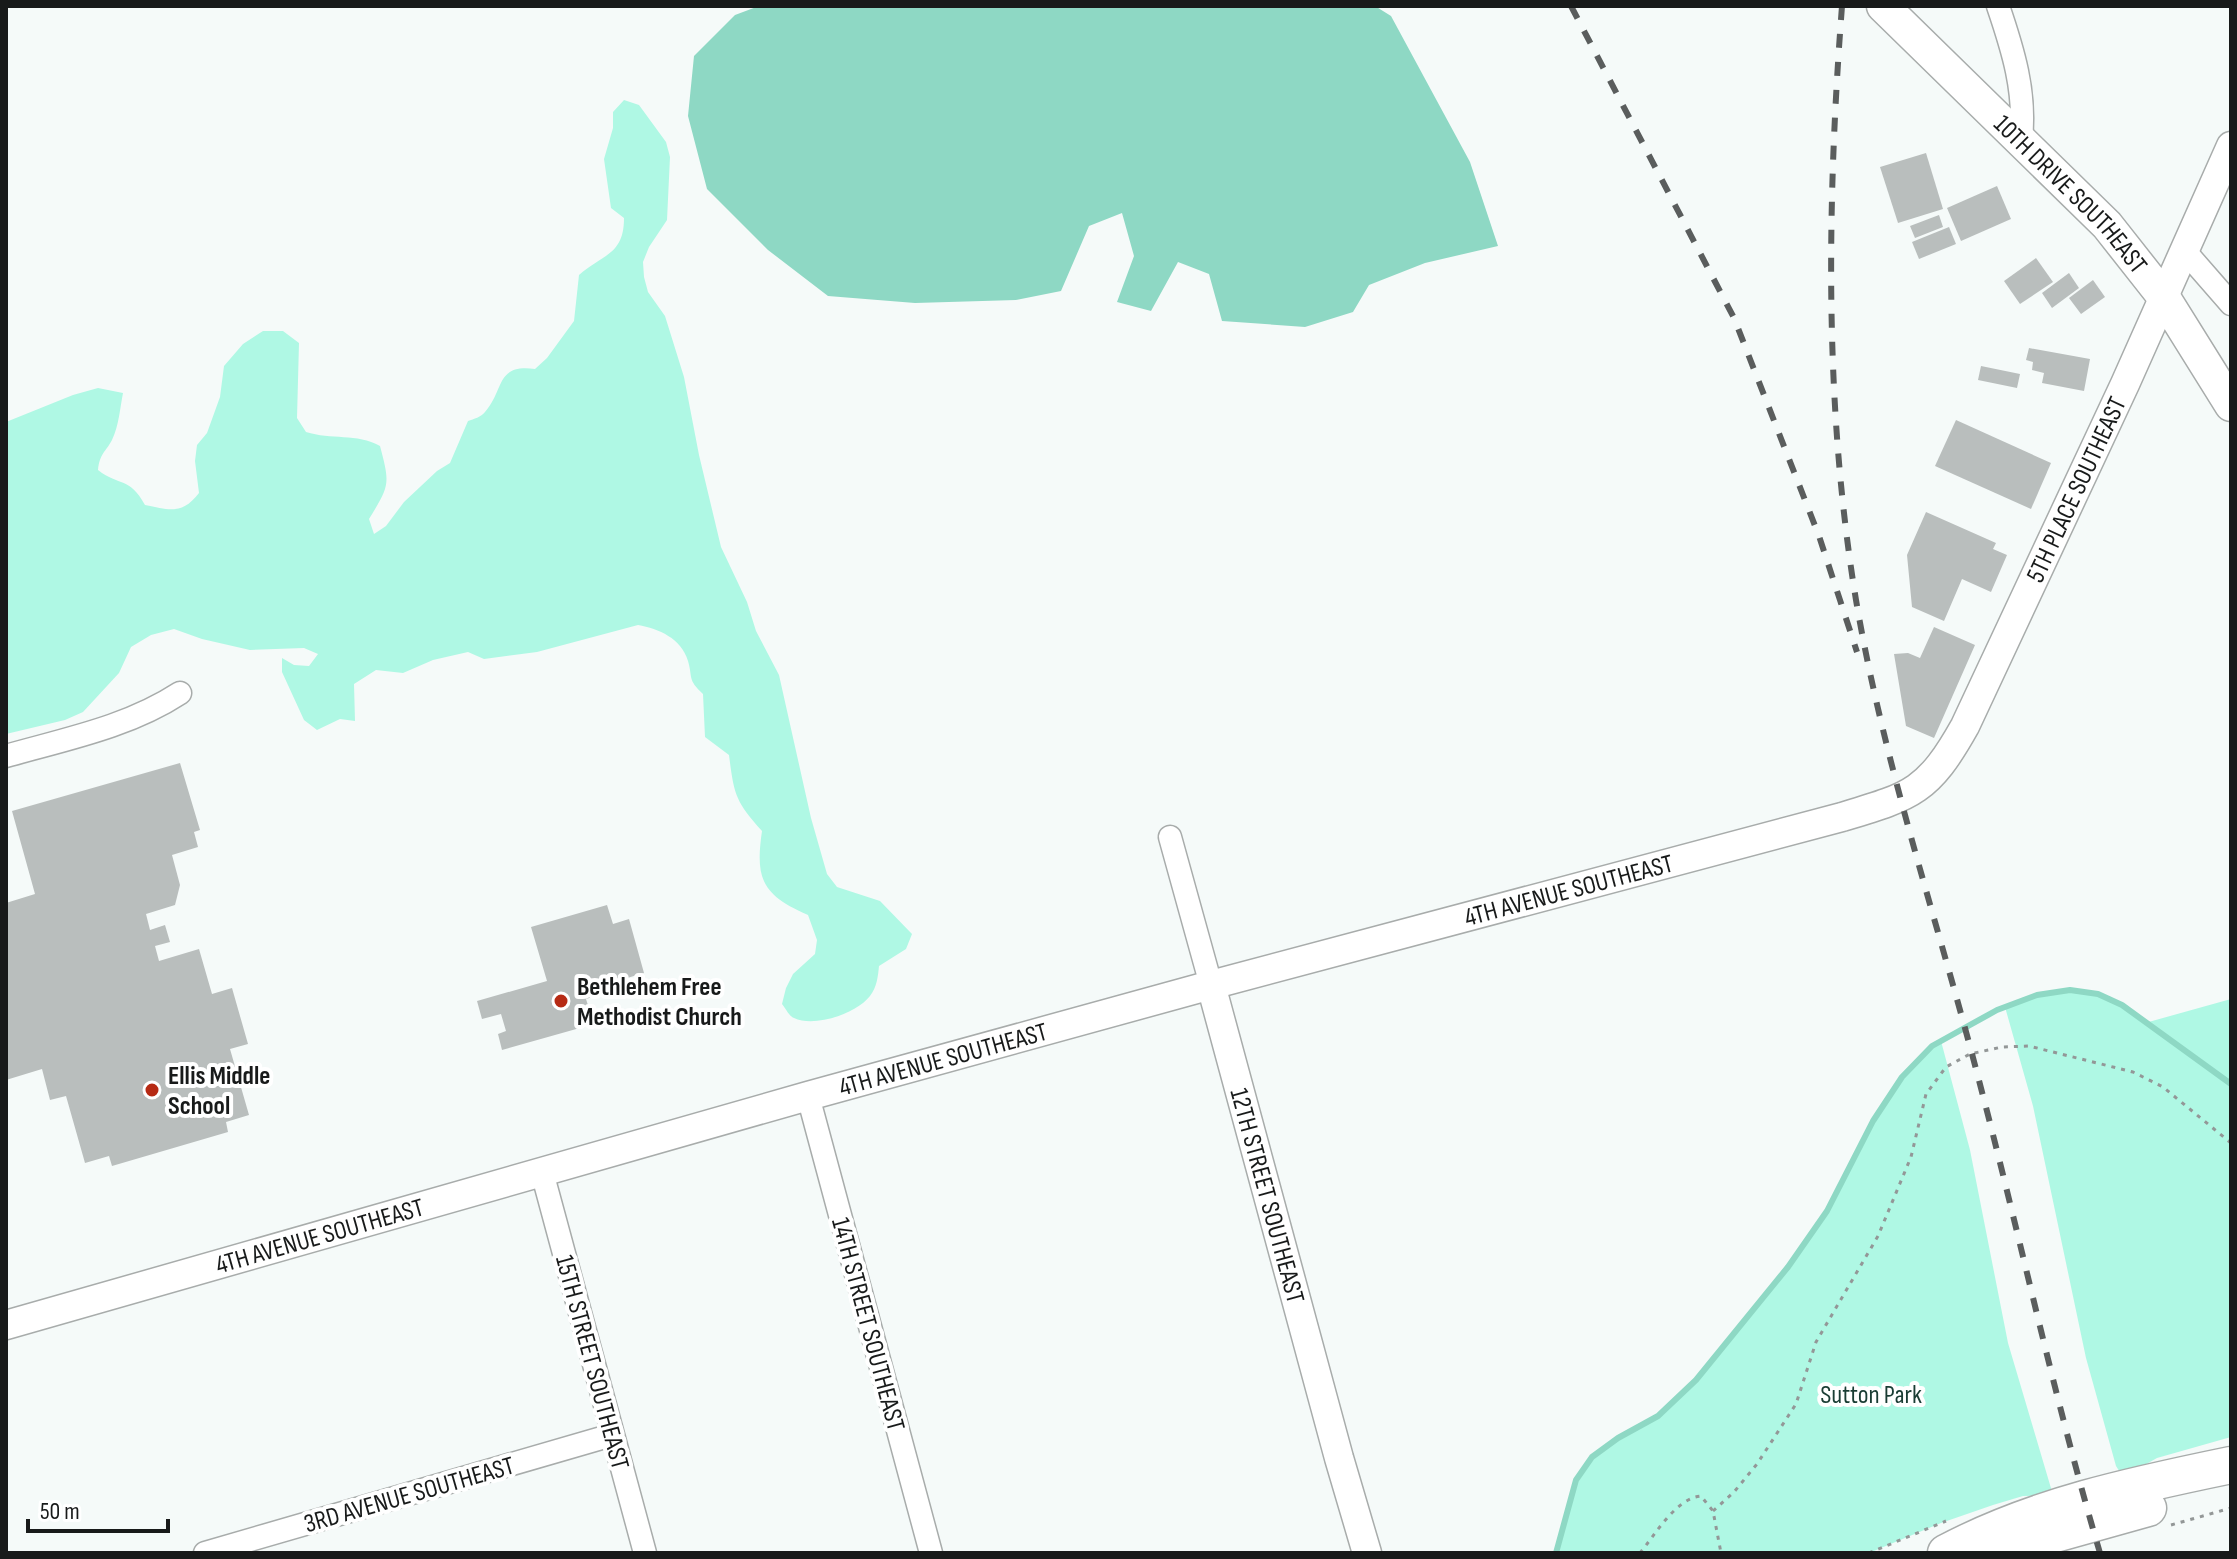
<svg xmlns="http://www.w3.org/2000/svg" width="2237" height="1559" font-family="'Sofia Sans Condensed',sans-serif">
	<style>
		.green { fill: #aff8e4 }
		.water { fill: #8ed8c4 }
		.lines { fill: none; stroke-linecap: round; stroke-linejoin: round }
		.stream { stroke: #8ed8c4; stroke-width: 6 }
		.building { fill: #b9bebd }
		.minor-casing { stroke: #a8acab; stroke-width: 25 }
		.tertiary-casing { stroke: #a8acab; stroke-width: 31 }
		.secondary-casing { stroke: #a8acab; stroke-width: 35 }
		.primary-casing { stroke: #a8acab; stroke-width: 39 }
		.path { stroke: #939797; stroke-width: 3; stroke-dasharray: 4 6; stroke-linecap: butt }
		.minor { stroke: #fff; stroke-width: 22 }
		.tertiary { stroke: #fff; stroke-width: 28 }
		.secondary { stroke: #fff; stroke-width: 32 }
		.primary { stroke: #fff; stroke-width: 36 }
		.rail { stroke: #5a5d5d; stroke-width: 6; stroke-dasharray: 14 14; stroke-linecap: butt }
		.poi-dot { fill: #b62a14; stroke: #fff; stroke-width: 3 }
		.labels { text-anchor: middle; stroke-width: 8; stroke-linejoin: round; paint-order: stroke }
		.street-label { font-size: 26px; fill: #181a1a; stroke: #fff }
		.poi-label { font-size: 26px; font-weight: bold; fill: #181a1a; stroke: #fff; text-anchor: start }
		.park-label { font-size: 26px; fill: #1a3d34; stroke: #fff }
	</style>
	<rect width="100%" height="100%" fill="#f5faf9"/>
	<g class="green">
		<path d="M624,100L639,105L666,142L670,157L667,220L649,247L643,262L644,277L648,292L665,316L684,377L699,455L721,547L747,602L756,631L779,675L811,818L827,874L837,887L880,901L912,934L906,949L879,966C878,976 877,987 870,996C857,1013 815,1028 794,1018C789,1016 786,1009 782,1004L786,988L793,974L815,954L817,940L808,915C762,895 755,879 762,831C735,801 734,794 729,755L705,737L703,694C687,679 693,678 688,661C681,638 659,629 638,625L537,652L484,659L468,652L433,660L403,673L376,670L354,684L355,721L340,719L317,730L304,720L282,672V658L294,665L309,666L318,654L304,648L250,650L202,639L174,629L151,635L131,647L119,673L83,712L65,720L6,734V422L73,395L98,388L123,393C120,408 119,425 112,440C105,453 100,453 98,470C120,487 129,476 145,505C170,510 182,515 199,493L195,461L197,445L207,433L220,397L224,366L243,344L263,331H283L299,343L297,418L306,432C331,440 357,433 380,446C390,484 390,485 369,519L374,534L386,526L404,502L437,471L450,463L468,421C474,419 481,417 485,412C505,389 495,364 535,369L547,358L574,321L579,275C603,254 624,255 624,218L611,208L604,159L613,128V112Z"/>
		<path d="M2070,990C2103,995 2119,1002 2145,1023L2231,999V1437L2157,1458L2123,1477L2116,1466L2086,1358L2033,1106L2005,1007L2037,995Z"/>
		<polygon points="1941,1041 1970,1150 2008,1343 2053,1495 2023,1496 1993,1505 1941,1523 1869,1553 1556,1553 1576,1480 1592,1457 1618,1438 1658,1416 1696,1380 1788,1267 1827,1211 1873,1121 1902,1077 1932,1046"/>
	</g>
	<polygon class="water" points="759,6 1375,6 1391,16 1470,162 1498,246 1425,263 1369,285 1353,312 1305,327 1222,321 1209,274 1178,262 1151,311 1117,302 1134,256 1122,213 1089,226 1061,291 1016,300 915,303 828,296 768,250 707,189 688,116 694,56 735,15"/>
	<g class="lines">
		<polyline class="stream" points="1556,1553 1576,1480 1592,1457 1618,1438 1658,1416 1696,1380 1788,1267 1827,1211 1873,1121 1902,1077 1932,1046 1997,1010 2037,995 2070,990 2098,994 2122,1005 2231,1084"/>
	</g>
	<g class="building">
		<polygon points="1926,153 1943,209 1898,223 1880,167"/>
		<polygon points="1997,186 2011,219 1961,241 1947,208"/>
		<polygon points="1939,215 1943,227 1915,238 1910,226"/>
		<polygon points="1949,227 1956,244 1919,259 1912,242"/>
		<polygon points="2036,258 2053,282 2020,304 2004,281"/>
		<polygon points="2069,273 2079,288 2052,308 2042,293"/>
		<polygon points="2093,280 2105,297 2081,314 2069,298"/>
		<polygon points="2029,348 2090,359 2084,391 2042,383 2044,373 2032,370 2033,362 2026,360"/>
		<polygon points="1981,366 2020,374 2017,388 1978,380"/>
		<polygon points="1956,420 2051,463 2031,509 1935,466"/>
		<polygon points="1926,512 1996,543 1993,549 2007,555 1991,592 1962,579 1944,621 1912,607 1907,555"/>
		<polygon points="1934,627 1975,645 1934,738 1906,726 1894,654 1908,653 1920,658"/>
		<polygon points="180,763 200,830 194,832 198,847 172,855 180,885 175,905 146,914 150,930 165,925 170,942 155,946 159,961 199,949 212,994 232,988 248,1044 230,1049 249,1115 226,1122 228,1132 112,1166 109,1156 85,1163 66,1096 50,1100 42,1069 6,1080 6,903 35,894 12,811"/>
		<polygon points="607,905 613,924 629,919 644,973 607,984 609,992 586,999 594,1024 502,1050 498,1034 506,1031 501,1014 482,1019 477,1001 547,981 531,927"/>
	</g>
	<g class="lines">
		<defs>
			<g id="minor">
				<path d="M1998,6C2013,50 2026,92 2021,138"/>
				<polyline points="2183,249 2231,304"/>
				<path d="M6,756C66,739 128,727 180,693"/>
				<polyline points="1170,837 1211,985"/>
				<polyline points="808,1096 931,1553"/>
				<polyline points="542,1172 645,1553"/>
				<polyline points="205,1553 612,1435"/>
			</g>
			<g id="tertiary">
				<path id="s1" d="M1211,985L1339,1458L1367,1553"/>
				<path id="s2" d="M6,1325L808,1096L1211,985L1842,817C1912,796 1928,792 1965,726L2125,384L2231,146"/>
			</g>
			<g id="secondary">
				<path id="s3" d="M1883,6L2107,225L2163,296L2231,405"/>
			</g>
			<g id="primary">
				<path d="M1946,1553C2034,1506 2134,1485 2231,1465"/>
				<polyline points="1987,1553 2148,1508"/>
			</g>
		</defs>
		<use href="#minor" class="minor-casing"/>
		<use href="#tertiary" class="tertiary-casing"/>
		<use href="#secondary" class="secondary-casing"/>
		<use href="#primary" class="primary-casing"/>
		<g class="path">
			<polyline points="2230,69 2231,69"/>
			<polyline points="1713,1511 1734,1492 1757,1464 1796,1404 1816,1342 1878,1236 1911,1157 1926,1094 1946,1067 1970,1054 2002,1047 2029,1046 2133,1072 2163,1087 2231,1143"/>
			<polyline points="2171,1525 2231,1508"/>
			<path d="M1640,1553C1655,1535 1676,1498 1701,1496L1713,1511L1721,1553"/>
			<polyline points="1869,1553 1946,1521"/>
		</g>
		<use href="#minor" class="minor"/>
		<use href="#tertiary" class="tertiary"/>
		<use href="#secondary" class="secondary"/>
		<use href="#primary" class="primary"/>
		<g class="rail">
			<polyline points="1571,6 1734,318 1819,536 1857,652"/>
			<path d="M1842,6C1827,202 1824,406 1856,600C1884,766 1940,928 1982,1092C2022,1245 2055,1401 2100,1553"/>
		</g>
	</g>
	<g class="poi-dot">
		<circle cx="561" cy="1001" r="8"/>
		<circle cx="152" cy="1090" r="8"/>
	</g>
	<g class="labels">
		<g class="street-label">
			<text dy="9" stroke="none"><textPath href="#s3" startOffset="266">10TH DRIVE SOUTHEAST</textPath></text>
			<text dy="9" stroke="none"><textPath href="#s2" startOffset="2326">5TH PLACE SOUTHEAST</textPath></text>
			<text dy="9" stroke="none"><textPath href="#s2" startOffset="1622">4TH AVENUE SOUTHEAST</textPath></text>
			<text dy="9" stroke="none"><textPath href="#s2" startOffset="974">4TH AVENUE SOUTHEAST</textPath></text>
			<text dy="9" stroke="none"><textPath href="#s1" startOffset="218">12TH STREET SOUTHEAST</textPath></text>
			<text dy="9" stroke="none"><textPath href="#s2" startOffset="326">4TH AVENUE SOUTHEAST</textPath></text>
			<text transform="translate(869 1324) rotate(75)" y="9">14TH STREET SOUTHEAST</text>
			<text transform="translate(593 1362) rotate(75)" y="9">15TH STREET SOUTHEAST</text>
			<text transform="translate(409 1494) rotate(-16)" y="9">3RD AVENUE SOUTHEAST</text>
		</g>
		<g class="poi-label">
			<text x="577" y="995">Bethlehem Free<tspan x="577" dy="30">Methodist Church</tspan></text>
			<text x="168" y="1084">Ellis Middle<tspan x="168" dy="30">School</tspan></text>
		</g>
		<g class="park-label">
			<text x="1871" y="1403">Sutton Park</text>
		</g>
	</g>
	<rect width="2237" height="1559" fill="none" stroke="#181a1a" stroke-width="16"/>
	<path d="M28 1519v12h140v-12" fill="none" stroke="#181a1a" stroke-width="4"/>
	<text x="40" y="1519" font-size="24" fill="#181a1a" stroke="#ffffff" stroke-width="6" paint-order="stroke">50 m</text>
</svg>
